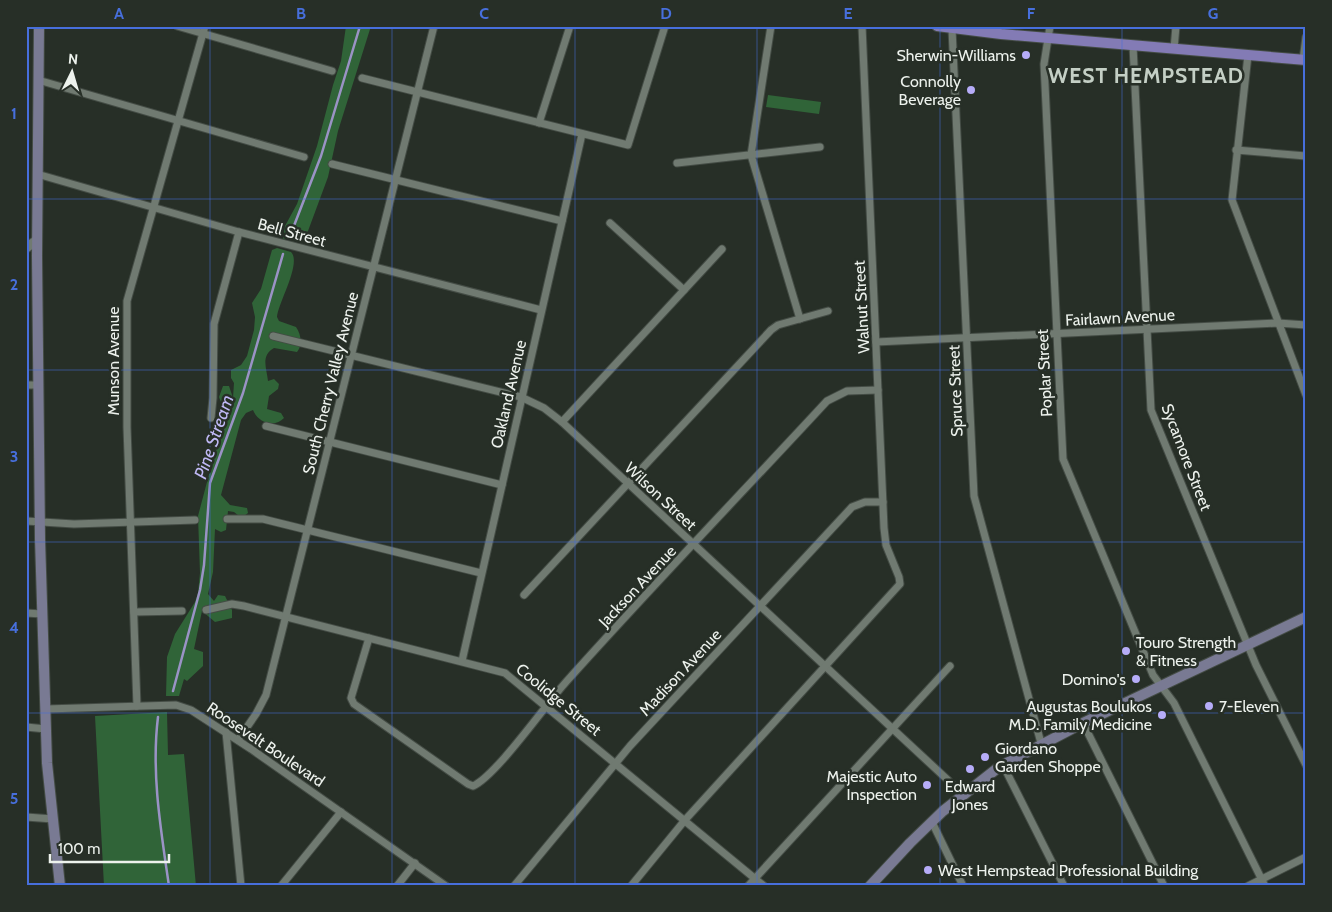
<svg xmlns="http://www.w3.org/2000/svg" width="1332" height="912" font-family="Cabin,sans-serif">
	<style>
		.green { fill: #306438 }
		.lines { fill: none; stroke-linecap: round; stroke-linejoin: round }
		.stream { stroke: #9a93c5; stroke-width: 2.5 }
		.minor-casing { stroke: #444c45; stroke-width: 9 }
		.tertiary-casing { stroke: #444c45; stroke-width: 11 }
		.secondary-casing { stroke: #444c45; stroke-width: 12 }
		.primary-casing { stroke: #444c45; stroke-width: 12 }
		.minor { stroke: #707a71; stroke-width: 7 }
		.tertiary { stroke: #707a71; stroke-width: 9 }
		.secondary { stroke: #797a93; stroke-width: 10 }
		.primary { stroke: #837bb5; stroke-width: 10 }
		.grid { fill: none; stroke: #476fdc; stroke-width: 1; stroke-opacity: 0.55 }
		.poi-dot { fill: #b6acf8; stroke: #272f27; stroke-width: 2 }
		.labels { text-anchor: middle; stroke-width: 5; stroke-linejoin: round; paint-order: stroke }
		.poi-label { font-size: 16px; fill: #edf2ed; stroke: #272f27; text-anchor: end }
		.street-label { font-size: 16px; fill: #edf2ed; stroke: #272f27 }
		.water-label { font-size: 18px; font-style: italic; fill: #bfb8f4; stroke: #272f27 }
		.district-label { font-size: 21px; font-weight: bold; letter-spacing: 1px; fill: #c4cfc5; stroke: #272f27 }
		.neatline { fill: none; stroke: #476fdc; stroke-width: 2 }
		.grid-label { font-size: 16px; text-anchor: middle; font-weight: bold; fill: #476fdc }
	</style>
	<rect width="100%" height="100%" fill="#272f27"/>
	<g class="green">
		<polygon points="346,26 371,26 338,131 328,177 308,231 303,236 283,239 285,226 297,204 317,146 333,85 341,61"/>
		<polygon points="768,95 821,102 819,114 766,107"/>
		<path d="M277,248L291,252C302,263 278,303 277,317L279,321L296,327C301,334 303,345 297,352L274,348C260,356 267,369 268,381L274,379L279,384L278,389L269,396L267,409L281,413L284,418C275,428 258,423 253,410L246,413L241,420L221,495L230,505L247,508L248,513L244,516H239L234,512L228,511L226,530L221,532L215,529L213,572L208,594L214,601L218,595L225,596L232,610V618L215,622L202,611L194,649L203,652V666L187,681L184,679L179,696H166L167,657L175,634L195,602L198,593L200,573L198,516L216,448L225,427L226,416L219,397L223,386H229L233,398L234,383L231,378V370L241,365L247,356L254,330L255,317L252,303L261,289L272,250Z"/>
		<polygon points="167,712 168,755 184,754 196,886 104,886 95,716"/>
	</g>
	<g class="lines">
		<g class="stream">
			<polyline points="290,236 321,156 360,26"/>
			<polyline points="173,691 200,590 204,565 210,483 243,393 283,254"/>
			<path d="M158,717C151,773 161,831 169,886"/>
		</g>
		<defs>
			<g id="minor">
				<polyline points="177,26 332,71"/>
				<polyline points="771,26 751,155 800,319"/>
				<polyline points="1050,26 1044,64 1063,459 1153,675 1174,703 1265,886"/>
				<polyline points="952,29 974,496 1041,743"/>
				<polyline points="1133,46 1151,410 1256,665 1306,765"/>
				<polyline points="1174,49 1176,26"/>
				<polyline points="1248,55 1232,200 1306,395"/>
				<polyline points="1303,60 1306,37"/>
				<polyline points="362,78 628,145 665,26"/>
				<polyline points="38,80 304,157"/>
				<polyline points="539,123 570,26"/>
				<polyline points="1236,150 1306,156"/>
				<polyline points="677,163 820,147"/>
				<polyline points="332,164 562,221"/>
				<polyline points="37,174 239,232 541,310"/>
				<polyline points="610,223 684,290"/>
				<polyline points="273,336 521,397 544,408 562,422 964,795"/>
				<polyline points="876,342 1278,323 1306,325"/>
				<polyline points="26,385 37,385"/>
				<polyline points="211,418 213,398 214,324 239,232"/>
				<polyline points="562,422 722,249"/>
				<polyline points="266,426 502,485"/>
				<polyline points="227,519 263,519 481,573"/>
				<polyline points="26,521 74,524 195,520"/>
				<polyline points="524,595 771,330 778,325 828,311"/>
				<polyline points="206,610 232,604 244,606 505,673 764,886"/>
				<polyline points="134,612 182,611"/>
				<polyline points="26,613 42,614"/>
				<path d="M369,638L351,698L354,704L468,784L473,786C496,776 546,704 566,682C651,587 740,495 827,401L847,391L878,390"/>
				<polyline points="462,661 582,134"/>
				<polyline points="137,706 127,427 127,301 205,26"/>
				<polyline points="46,709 176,705 191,710 251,749 446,886"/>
				<polyline points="1083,723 1164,886"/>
				<polyline points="26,727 46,729"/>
				<polyline points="226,732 241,886"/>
				<polyline points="238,740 256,714 266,695 434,26"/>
				<polyline points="1003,765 1064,886"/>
				<polyline points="26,817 53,819"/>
				<polyline points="932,822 963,886"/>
				<polyline points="281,886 341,812"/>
				<polyline points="397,886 415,863"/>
				<polyline points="514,886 630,746 852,507 865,502 883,502"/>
				<polyline points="631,886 685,820 900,584 899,577 886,545 884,528 862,26"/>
				<polyline points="748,886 950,666"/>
				<polyline points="1248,886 1306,857"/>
			</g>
			<polyline id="tertiary" points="26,248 37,240"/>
			<g id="secondary">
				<polyline points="39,26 37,256 40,539 47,763 60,886"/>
				<polyline points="870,886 910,843 943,811 999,767 1083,723 1306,617"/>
			</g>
			<polyline id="primary" points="937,26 1001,34 1306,60"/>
		</defs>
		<use href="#minor" class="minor-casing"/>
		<use href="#tertiary" class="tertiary-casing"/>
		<use href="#secondary" class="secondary-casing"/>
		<use href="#primary" class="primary-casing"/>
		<use href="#minor" class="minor"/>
		<use href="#tertiary" class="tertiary"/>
		<use href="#secondary" class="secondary"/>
		<use href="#primary" class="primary"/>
	</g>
	<path class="grid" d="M210,26V886M392,26V886M575,26V886M757,26V886M940,26V886M1122,26V886M26,199H1306M26,370H1306M26,542H1306M26,713H1306"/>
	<g class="poi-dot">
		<circle cx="1026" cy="55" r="5"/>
		<circle cx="971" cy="90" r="5"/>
		<circle cx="1126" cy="651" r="5"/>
		<circle cx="1136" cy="679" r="5"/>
		<circle cx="1209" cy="706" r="5"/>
		<circle cx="1162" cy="715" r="5"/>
		<circle cx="985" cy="757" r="5"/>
		<circle cx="970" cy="769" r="5"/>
		<circle cx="927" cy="785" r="5"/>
		<circle cx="928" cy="870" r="5"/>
	</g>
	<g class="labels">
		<g class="poi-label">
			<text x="1016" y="61">Sherwin-Williams</text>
			<text x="961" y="87">Connolly<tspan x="961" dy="18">Beverage</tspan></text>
			<text x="1136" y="648" text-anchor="start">Touro Strength<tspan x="1136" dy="18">&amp; Fitness</tspan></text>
			<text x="1126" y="685">Domino's</text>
			<text x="1152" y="712">Augustas Boulukos<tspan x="1152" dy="18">M.D. Family Medicine</tspan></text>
			<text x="1219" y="712" text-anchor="start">7-Eleven</text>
			<text x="995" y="754" text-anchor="start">Giordano<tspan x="995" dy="18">Garden Shoppe</tspan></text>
			<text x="917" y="782">Majestic Auto<tspan x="917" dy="18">Inspection</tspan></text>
			<text x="970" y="792" text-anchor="middle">Edward<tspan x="970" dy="18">Jones</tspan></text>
			<text x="938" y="876" text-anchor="start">West Hempstead Professional Building</text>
		</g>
		<g class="street-label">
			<text transform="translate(292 232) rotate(15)" y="6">Bell Street</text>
			<text transform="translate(861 307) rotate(-93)" y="6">Walnut Street</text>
			<text transform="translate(1120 317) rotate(-3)" y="6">Fairlawn Avenue</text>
			<text transform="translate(113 361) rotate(-90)" y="6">Munson Avenue</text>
			<text transform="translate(1044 373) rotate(-93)" y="6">Poplar Street</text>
			<text transform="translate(330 383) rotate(-76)" y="6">South Cherry Valley Avenue</text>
			<text transform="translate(955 391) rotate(-92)" y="6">Spruce Street</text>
			<text transform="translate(508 394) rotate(-77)" y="6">Oakland Avenue</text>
			<text transform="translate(1187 457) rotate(69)" y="6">Sycamore Street</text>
			<text transform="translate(661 496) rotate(43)" y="6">Wilson Street</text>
			<text transform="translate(637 586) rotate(-47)" y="6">Jackson Avenue</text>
			<text transform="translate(680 672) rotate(-47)" y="6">Madison Avenue</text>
			<text transform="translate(559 699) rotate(39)" y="6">Coolidge Street</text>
			<text transform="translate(266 744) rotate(34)" y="6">Roosevelt Boulevard</text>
		</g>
		<g class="water-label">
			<text transform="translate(214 437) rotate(-71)" y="6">Pine Stream</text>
		</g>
		<g class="district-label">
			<text x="1146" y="83">WEST HEMPSTEAD</text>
		</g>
	</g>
	<rect width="1332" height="912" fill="none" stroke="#272f27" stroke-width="55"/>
	<g transform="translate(72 72) rotate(5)" stroke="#272f27" stroke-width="4" paint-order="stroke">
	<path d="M0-4L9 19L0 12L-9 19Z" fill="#edf2ed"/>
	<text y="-8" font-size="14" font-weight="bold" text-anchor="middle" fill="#edf2ed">N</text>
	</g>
	<path d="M50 854v8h119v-8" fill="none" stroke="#edf2ed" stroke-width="2.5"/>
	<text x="58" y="854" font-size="15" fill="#edf2ed" stroke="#272f27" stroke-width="4" paint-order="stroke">100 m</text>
	<rect x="28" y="28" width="1276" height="856" class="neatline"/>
	<g class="grid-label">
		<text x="119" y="19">A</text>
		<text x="301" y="19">B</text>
		<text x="484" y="19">C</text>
		<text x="666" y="19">D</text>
		<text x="848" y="19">E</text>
		<text x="1031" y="19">F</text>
		<text x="1213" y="19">G</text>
		<text x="14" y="119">1</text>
		<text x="14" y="290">2</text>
		<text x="14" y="462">3</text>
		<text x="14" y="633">4</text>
		<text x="14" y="804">5</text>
	</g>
</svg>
